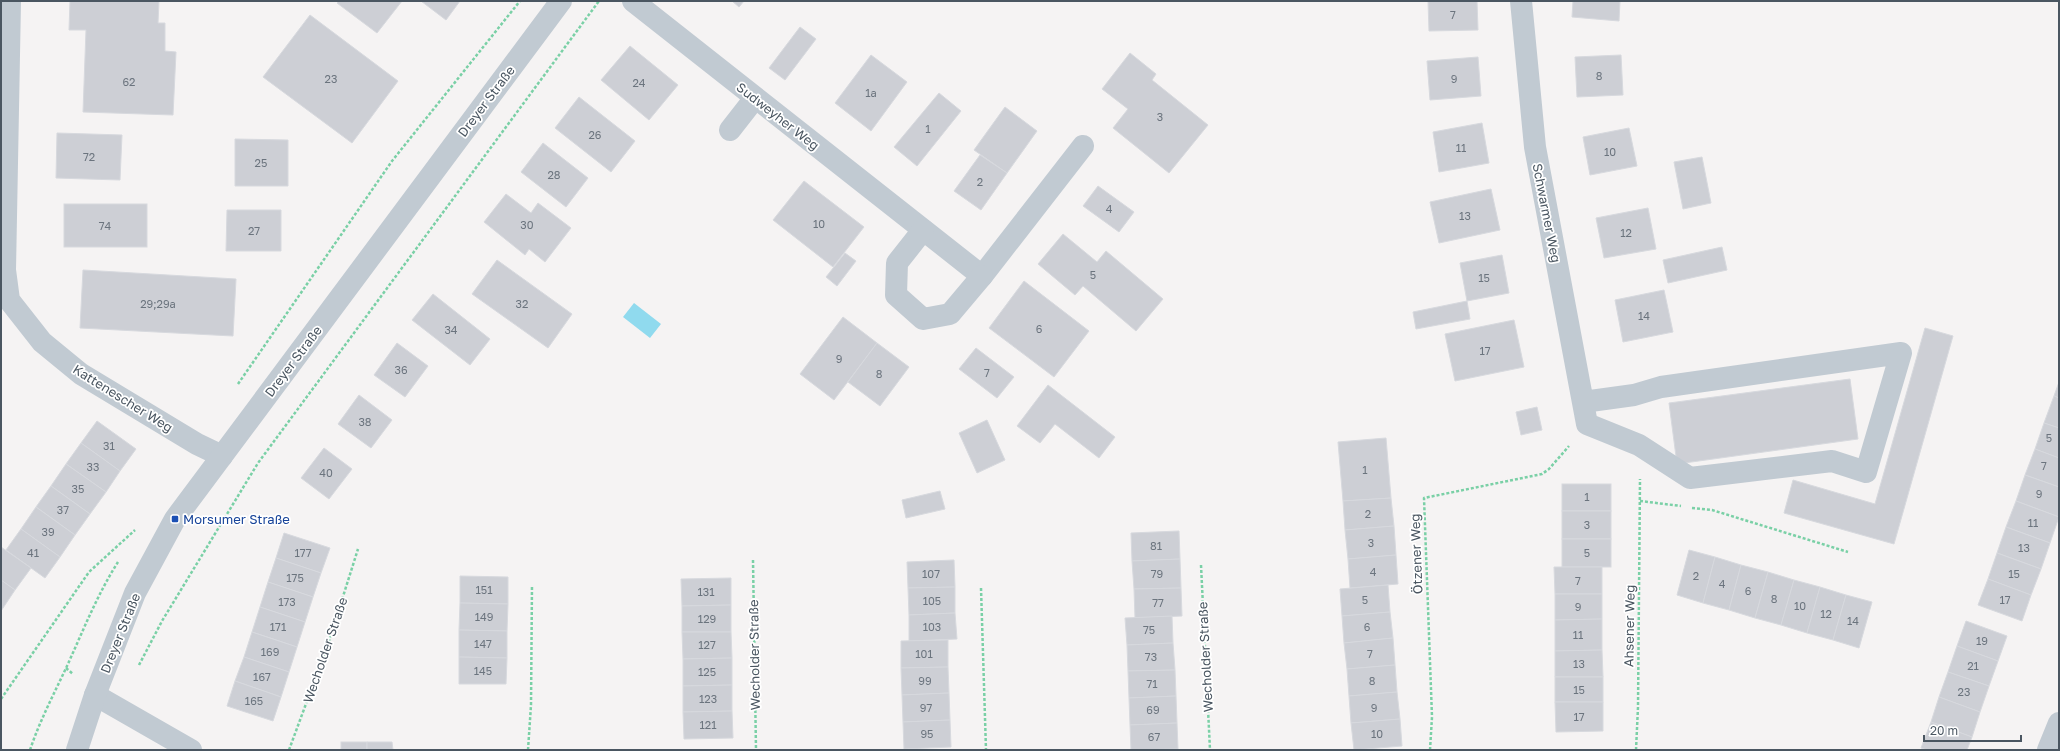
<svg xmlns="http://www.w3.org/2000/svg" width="2060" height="751" font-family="'Golos Text',sans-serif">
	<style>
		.water { fill: #90daee }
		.building { fill: #cdcfd5; stroke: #d7d9de }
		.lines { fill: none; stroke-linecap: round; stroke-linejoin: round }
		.path { stroke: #7ad0a6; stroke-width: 2.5; stroke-dasharray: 3 2; stroke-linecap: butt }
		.minor { stroke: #c1cad2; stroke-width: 22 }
		.transit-dot { fill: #1a4fb4; stroke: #fff; stroke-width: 1.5 }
		.labels { text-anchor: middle; stroke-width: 3.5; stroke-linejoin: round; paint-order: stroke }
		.number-label { font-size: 11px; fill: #6b747e }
		.street-label { font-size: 13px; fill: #4a5661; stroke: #fff }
		.transit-label { font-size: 13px; fill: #164399; stroke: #fff; text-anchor: start }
	</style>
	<rect width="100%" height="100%" fill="#f5f3f3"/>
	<polygon class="water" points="634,303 661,324 650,338 623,317"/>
	<g class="building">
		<polygon points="70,1 159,1 158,23 165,23 165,51 176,52 173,115 83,112 86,30 69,30"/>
		<polygon points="339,1 402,1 377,33 337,3"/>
		<polygon points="421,1 460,1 446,20"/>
		<polygon points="732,1 744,1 739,7"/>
		<polygon points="1428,1 1477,1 1478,30 1429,31"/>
		<polygon points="1573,1 1620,1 1619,21 1572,17"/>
		<polygon points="310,15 398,81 352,143 263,77"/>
		<polygon points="800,27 816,39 785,80 769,68"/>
		<polygon points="630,46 678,85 649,120 601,80"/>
		<polygon points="1130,53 1156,74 1152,80 1208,125 1169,173 1113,128 1128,109 1102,89"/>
		<polygon points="871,55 907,82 871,131 835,103"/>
		<polygon points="1621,55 1623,95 1577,97 1575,57"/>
		<polygon points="1478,57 1481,96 1430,100 1427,61"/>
		<polygon points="939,93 961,111 917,166 894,147"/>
		<polygon points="579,97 635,141 611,172 555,128"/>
		<polygon points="1005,107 1037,131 1007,173 974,150"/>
		<polygon points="1482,123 1489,163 1439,172 1433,132"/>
		<polygon points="1629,128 1637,166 1590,175 1583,137"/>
		<polygon points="57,133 122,135 120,180 56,178"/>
		<polygon points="235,139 288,140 288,186 235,186"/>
		<polygon points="543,143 588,178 566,207 521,172"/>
		<polygon points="980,155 1007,173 981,210 954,191"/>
		<polygon points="1702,157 1711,203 1683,209 1674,162"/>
		<polygon points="804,181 864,227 833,267 773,220"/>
		<polygon points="1098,186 1134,212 1119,232 1083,206"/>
		<polygon points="1491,189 1500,230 1439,243 1430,202"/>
		<polygon points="506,194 531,213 538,203 571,228 545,262 529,249 525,255 484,222"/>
		<rect x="64" y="204" width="83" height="43"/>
		<polygon points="1648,208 1656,249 1604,258 1596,218"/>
		<polygon points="227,210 281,210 281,251 226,251"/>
		<polygon points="1063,234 1097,262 1106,251 1163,299 1136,331 1083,286 1075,295 1038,264"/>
		<polygon points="1722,247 1727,270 1668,283 1663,260"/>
		<polygon points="845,253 856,261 837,286 826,277"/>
		<polygon points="1502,255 1509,293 1467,301 1460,263"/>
		<polygon points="497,260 572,314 548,348 472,294"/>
		<polygon points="83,270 236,279 233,336 80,328"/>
		<polygon points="1024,281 1089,331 1054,377 989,328"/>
		<polygon points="1664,290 1673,332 1623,342 1615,300"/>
		<polygon points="433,294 490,339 470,365 412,320"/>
		<polygon points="1467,301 1470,319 1416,329 1413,312"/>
		<polygon points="843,317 877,343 834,400 800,374"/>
		<polygon points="1514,320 1524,367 1455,381 1445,334"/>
		<polygon points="1925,328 1953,336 1894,544 1784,513 1793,480 1875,504"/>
		<polygon points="397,343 428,366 405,397 374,375"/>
		<polygon points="877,343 909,367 880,406 848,382"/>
		<polygon points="976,348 1014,377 997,398 959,369"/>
		<polygon points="1850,379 1858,439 1677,464 1669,403"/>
		<polygon points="2059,382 2059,398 2054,396"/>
		<polygon points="1048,385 1115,437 1099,458 1055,424 1040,443 1017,426"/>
		<polygon points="359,395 392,420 371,448 338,424"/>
		<polygon points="2054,396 2059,398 2059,428 2044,423"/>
		<polygon points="1537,407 1542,430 1521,435 1516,412"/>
		<polygon points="987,420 1005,460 977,473 959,433"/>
		<polygon points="97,421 136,449 120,471 81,443"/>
		<polygon points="2044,423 2059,428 2059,458 2035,449"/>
		<polygon points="1386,438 1391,498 1343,501 1338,442"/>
		<polygon points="81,443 120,471 106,492 66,464"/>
		<polygon points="324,448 352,469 329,499 301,478"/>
		<polygon points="2035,449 2059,458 2059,487 2025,475"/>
		<polygon points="66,464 106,492 90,514 51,486"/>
		<polygon points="2025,475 2059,487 2059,517 2016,501"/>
		<rect x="1562" y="484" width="49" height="27"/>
		<polygon points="51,486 90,514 75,535 36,507"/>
		<polygon points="940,491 945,509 906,518 902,500"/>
		<polygon points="1391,498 1394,526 1345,530 1343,501"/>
		<polygon points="2016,501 2059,517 2050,543 2006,527"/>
		<polygon points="36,507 75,535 60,557 21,529"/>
		<rect x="1562" y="511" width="49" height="28"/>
		<polygon points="1394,526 1396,555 1348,559 1345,530"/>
		<polygon points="2006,527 2050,543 2041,569 1997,553"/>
		<polygon points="21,529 60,557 45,578 6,550"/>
		<polygon points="1179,531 1180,559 1132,561 1131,533"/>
		<polygon points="284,533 330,548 321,573 276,558"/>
		<rect x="1562" y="539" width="49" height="28"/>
		<polygon points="1,547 31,568 15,590 1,580"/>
		<polygon points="1689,550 1715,557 1703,603 1677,595"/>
		<polygon points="1997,553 2041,569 2031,595 1988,579"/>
		<polygon points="1396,555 1398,584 1350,588 1348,559"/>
		<polygon points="1715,557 1741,565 1729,610 1703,603"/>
		<polygon points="276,558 321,573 313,597 268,582"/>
		<polygon points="1180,559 1181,588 1134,589 1132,561"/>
		<polygon points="954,560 955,587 908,588 907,562"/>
		<polygon points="1741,565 1768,572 1755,618 1729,610"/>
		<polygon points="1554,567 1602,567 1602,594 1555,594"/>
		<polygon points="1768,572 1794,580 1781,625 1755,618"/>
		<polygon points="460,576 508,577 508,604 460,603"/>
		<polygon points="731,578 731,605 682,606 681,579"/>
		<polygon points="1988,579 2031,595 2022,621 1978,605"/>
		<polygon points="1,580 15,590 1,611"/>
		<polygon points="1794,580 1820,587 1807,633 1781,625"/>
		<polygon points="268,582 313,597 305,622 260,607"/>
		<polygon points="1388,585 1390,612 1342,616 1340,589"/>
		<polygon points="955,587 955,613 909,615 908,588"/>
		<polygon points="1820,587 1846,595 1833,640 1807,633"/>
		<polygon points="1181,588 1182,616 1135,618 1134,589"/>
		<polygon points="1555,594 1602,594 1602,619 1555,620"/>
		<polygon points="1846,595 1872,602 1859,648 1833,640"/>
		<polygon points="460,603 508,604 507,631 459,630"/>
		<polygon points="731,605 731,632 682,632 682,606"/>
		<polygon points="260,607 305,622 297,647 252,632"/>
		<polygon points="1390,612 1393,638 1344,643 1342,616"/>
		<polygon points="955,613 957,639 909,641 909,615"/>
		<polygon points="1172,616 1173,643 1127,645 1125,618"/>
		<polygon points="1602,619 1602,650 1555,651 1555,620"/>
		<polygon points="1966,621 2007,636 1998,661 1957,646"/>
		<polygon points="459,630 507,631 507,658 459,657"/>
		<polygon points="252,632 297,647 289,672 244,657"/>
		<polygon points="682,632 731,632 732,658 683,659"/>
		<polygon points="1393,638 1395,665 1347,669 1344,643"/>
		<polygon points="948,640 948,667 901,668 901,641"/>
		<polygon points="1173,643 1175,670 1128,671 1127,645"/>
		<polygon points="1957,646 1998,661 1989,686 1948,672"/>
		<polygon points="1602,650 1603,677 1555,677 1555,651"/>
		<polygon points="244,657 289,672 281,697 235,681"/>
		<polygon points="459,657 507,658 506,684 459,684"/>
		<polygon points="732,658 732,685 683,686 683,659"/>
		<polygon points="1395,665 1397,692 1349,696 1347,669"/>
		<polygon points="948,667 949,693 902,695 901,668"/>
		<polygon points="1175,670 1176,696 1129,698 1128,671"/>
		<polygon points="1948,672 1989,686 1980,712 1939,697"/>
		<rect x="1555" y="677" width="48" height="25"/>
		<polygon points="235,681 281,697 273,721 227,706"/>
		<polygon points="732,685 732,711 683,712 683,686"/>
		<polygon points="1397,692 1400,719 1351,723 1349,696"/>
		<polygon points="949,693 950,720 903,722 902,695"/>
		<polygon points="1176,696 1177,723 1130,725 1129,698"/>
		<polygon points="1939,697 1980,712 1972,737 1931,722"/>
		<polygon points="1555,702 1603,702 1603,731 1556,732"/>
		<polygon points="732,711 733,738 684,739 683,712"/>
		<polygon points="1400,719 1402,746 1354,750 1351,723"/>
		<polygon points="950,720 951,747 904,749 903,722"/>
		<polygon points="1931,722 1972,737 1967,750 1927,750 1921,748"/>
		<polygon points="1177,723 1178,749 1131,750 1130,725"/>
		<rect x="341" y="742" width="26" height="8"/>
		<polygon points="367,742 392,742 393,750 367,750"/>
	</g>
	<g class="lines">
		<g class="path">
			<polyline points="238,384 392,161 520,1"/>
			<polyline points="1640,501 1681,506"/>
			<polyline points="1692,508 1712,510 1848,552"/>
			<polyline points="753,560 756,750"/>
			<polyline points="1201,565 1210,750"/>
			<polyline points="981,588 986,750"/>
			<polyline points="139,665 162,621 258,463 599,1"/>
			<polyline points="66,668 73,674"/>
			<polyline points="1,699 89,572 135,530"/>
			<path d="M30,750C40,720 54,694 67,666C83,631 97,595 118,562"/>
			<polyline points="289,750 328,644 358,549"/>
			<polyline points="528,750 531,705 532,585"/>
			<polyline points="1430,750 1432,717 1424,498 1542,474 1549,469 1569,446"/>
			<polyline points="1636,750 1638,707 1640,479"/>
		</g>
		<g class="minor">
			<polyline points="10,1 5,270 9,300 42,342 81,374 197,444 222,456"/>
			<polyline points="633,1 982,276 1083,146"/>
			<polyline points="1521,1 1535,147 1587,424 1639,445 1690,478 1832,461 1866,472 1901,353 1661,387 1634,395 1583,402"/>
			<polyline points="730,130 755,98"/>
			<polyline points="923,230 897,263 896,295 923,319 950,314 982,276"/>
			<polyline points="95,695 191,750"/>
			<polyline points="77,750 95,695 135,593 175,519 561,1"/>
			<polyline points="2048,750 2059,723"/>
		</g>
	</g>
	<rect class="transit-dot" x="171" y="515" width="8" height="8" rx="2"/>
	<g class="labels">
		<g class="number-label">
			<text x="1453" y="19">7</text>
			<text x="1599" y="80">8</text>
			<text x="331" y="83">23</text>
			<text x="1454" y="83">9</text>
			<text x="129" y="86">62</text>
			<text x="639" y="87">24</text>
			<text x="871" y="97">1a</text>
			<text x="1160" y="121">3</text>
			<text x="928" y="133">1</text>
			<text x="595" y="139">26</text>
			<text x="1461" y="152">11</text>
			<text x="1610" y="156">10</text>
			<text x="89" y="161">72</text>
			<text x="261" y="167">25</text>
			<text x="554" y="179">28</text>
			<text x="980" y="186">2</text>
			<text x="1109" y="213">4</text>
			<text x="1465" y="220">13</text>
			<text x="819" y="228">10</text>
			<text x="527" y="229">30</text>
			<text x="105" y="230">74</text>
			<text x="254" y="235">27</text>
			<text x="1626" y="237">12</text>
			<text x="1093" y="279">5</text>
			<text x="1484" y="282">15</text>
			<text x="158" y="308">29;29a</text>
			<text x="522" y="308">32</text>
			<text x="1644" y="320">14</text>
			<text x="1039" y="333">6</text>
			<text x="451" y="334">34</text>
			<text x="1485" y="355">17</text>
			<text x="839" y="363">9</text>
			<text x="401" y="374">36</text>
			<text x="987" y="377">7</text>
			<text x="879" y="378">8</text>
			<text x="365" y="426">38</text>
			<text x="2049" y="442">5</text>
			<text x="109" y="450">31</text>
			<text x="2044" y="470">7</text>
			<text x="93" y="471">33</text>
			<text x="1365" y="474">1</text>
			<text x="326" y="477">40</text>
			<text x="78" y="493">35</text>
			<text x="2039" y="498">9</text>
			<text x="1587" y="501">1</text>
			<text x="63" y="514">37</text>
			<text x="1368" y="518">2</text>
			<text x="2033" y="527">11</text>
			<text x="1587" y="529">3</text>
			<text x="48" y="536">39</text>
			<text x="1371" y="547">3</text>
			<text x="1156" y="550">81</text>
			<text x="2024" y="552">13</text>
			<text x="33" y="557">41</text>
			<text x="303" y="557">177</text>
			<text x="1587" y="557">5</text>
			<text x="1373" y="576">4</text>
			<text x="931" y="578">107</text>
			<text x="1157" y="578">79</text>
			<text x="2014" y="578">15</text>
			<text x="1696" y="580">2</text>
			<text x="295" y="582">175</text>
			<text x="1578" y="585">7</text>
			<text x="1722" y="588">4</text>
			<text x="484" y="594">151</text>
			<text x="1748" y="595">6</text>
			<text x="706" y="596">131</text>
			<text x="1774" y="603">8</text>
			<text x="1365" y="604">5</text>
			<text x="2005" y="604">17</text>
			<text x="932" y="605">105</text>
			<text x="287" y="606">173</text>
			<text x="1158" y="607">77</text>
			<text x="1800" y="610">10</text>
			<text x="1578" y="611">9</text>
			<text x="1826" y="618">12</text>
			<text x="484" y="621">149</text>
			<text x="707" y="623">129</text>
			<text x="1853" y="625">14</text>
			<text x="278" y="631">171</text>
			<text x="932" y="631">103</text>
			<text x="1367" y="631">6</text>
			<text x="1149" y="634">75</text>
			<text x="1578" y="639">11</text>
			<text x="1982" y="645">19</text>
			<text x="483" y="648">147</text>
			<text x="707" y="649">127</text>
			<text x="270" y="656">169</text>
			<text x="924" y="658">101</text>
			<text x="1370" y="658">7</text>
			<text x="1151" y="661">73</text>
			<text x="1579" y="668">13</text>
			<text x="1973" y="670">21</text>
			<text x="483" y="675">145</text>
			<text x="707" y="676">125</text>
			<text x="262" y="681">167</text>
			<text x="925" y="685">99</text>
			<text x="1372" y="685">8</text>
			<text x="1152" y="688">71</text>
			<text x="1579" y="694">15</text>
			<text x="1964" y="696">23</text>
			<text x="708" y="703">123</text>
			<text x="254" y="705">165</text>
			<text x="926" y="712">97</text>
			<text x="1374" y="712">9</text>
			<text x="1153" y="714">69</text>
			<text x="1579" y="721">17</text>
			<text x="708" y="729">121</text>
			<text x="927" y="738">95</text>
			<text x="1377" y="738">10</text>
			<text x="1154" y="741">67</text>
		</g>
		<g class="street-label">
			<text transform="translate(486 101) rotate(-53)" y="5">Dreyer Straße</text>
			<text transform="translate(778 116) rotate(38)" y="5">Sudweyher Weg</text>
			<text transform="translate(1547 213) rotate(79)" y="5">Schwarmer Weg</text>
			<text transform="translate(293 361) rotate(-53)" y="5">Dreyer Straße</text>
			<text transform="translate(123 398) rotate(32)" y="5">Kattenescher Weg</text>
			<text transform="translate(1416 554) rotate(-92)" y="5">Ötzener Weg</text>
			<text transform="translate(1629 626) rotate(-89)" y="5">Ahsener Weg</text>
			<text transform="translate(120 633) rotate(-68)" y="5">Dreyer Straße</text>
			<text transform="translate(325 650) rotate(-71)" y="5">Wecholder Straße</text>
			<text transform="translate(754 655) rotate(-91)" y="5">Wecholder Straße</text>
			<text transform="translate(1205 657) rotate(-93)" y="5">Wecholder Straße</text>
		</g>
		<g class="transit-label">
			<text x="183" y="524">Morsumer Straße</text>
		</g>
	</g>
	<rect width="2060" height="751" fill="none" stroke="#4a5661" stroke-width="4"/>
	<path d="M1924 735v6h97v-6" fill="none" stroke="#4a5661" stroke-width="2"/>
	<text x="1930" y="735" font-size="12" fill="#4a5661" stroke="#ffffff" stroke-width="3" paint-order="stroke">20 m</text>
</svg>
